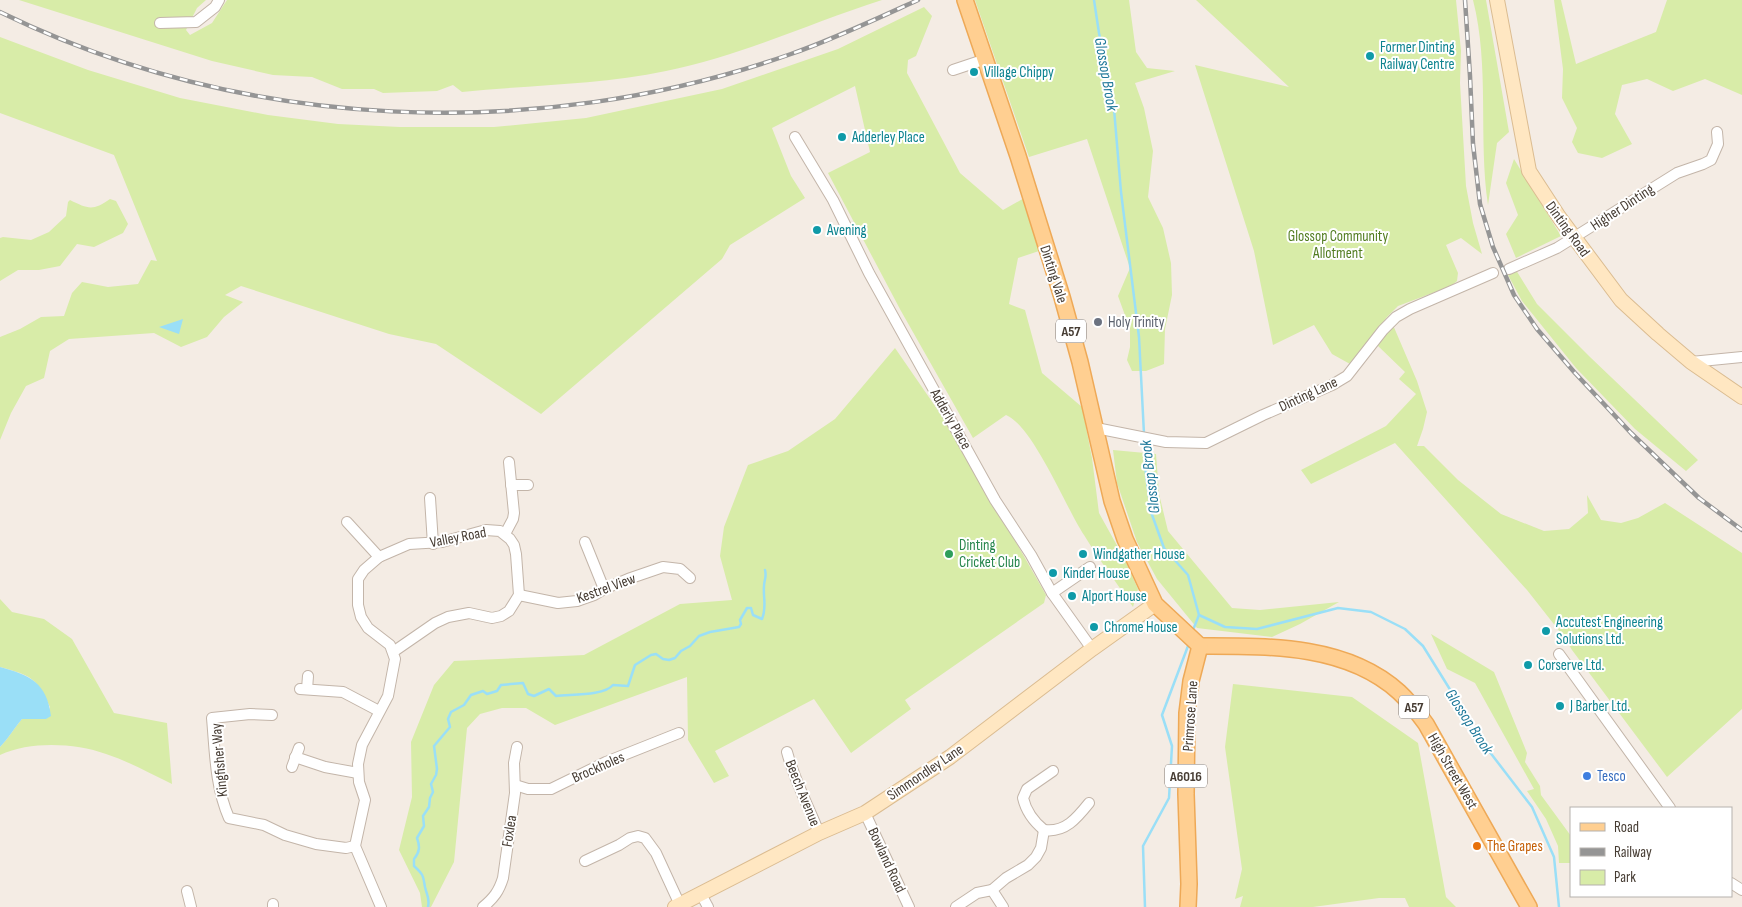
<svg xmlns="http://www.w3.org/2000/svg" width="1742" height="907" font-family="'Sofia Sans Condensed',sans-serif">
	<style>
		.green { fill: #d8eca8 }
		.water { fill: #9adff7 }
		.lines { fill: none; stroke-linecap: round; stroke-linejoin: round }
		.stream { stroke: #9adff7; stroke-width: 2.5 }
		.street-casing { stroke: #c3b5a9; stroke-width: 12 }
		.secondary-casing { stroke: #dbbc91; stroke-width: 16 }
		.primary-casing { stroke: #eea957; stroke-width: 18 }
		.street { stroke: #fff; stroke-width: 10 }
		.secondary { stroke: #ffe7c2; stroke-width: 14 }
		.primary { stroke: #ffcf91; stroke-width: 15 }
		.rail-casing { stroke: #959595; stroke-width: 4.5 }
		.rail { stroke: #fff; stroke-width: 2.5; stroke-dasharray: 8; stroke-linecap: butt }
		.culture-dot { fill: #0f9aa8; stroke: #fff; stroke-width: 2 }
		.worship-dot { fill: #6b7280; stroke: #fff; stroke-width: 2 }
		.leisure-dot { fill: #2e9e5b; stroke: #fff; stroke-width: 2 }
		.shop-dot { fill: #3f7fe0; stroke: #fff; stroke-width: 2 }
		.food-dot { fill: #e8710a; stroke: #fff; stroke-width: 2 }
		.labels { text-anchor: middle; stroke-width: 4; stroke-linejoin: round; paint-order: stroke }
		.shield { fill: #fff; stroke: #7e7670; stroke-width: 1 }
		.shield-label { font-size: 14px; font-weight: bold; fill: #463c33 }
		.culture-label { font-size: 15px; fill: #0d838f; stroke: #fff; text-anchor: start }
		.street-label { font-size: 15px; fill: #463c33; stroke: #fff }
		.park-label { font-size: 15px; fill: #527d21; stroke: #fff }
		.worship-label { font-size: 15px; fill: #5b616d; stroke: #fff; text-anchor: start }
		.leisure-label { font-size: 15px; fill: #27864d; stroke: #fff; text-anchor: start }
		.shop-label { font-size: 15px; fill: #366cbe; stroke: #fff; text-anchor: start }
		.food-label { font-size: 15px; fill: #c56008; stroke: #fff; text-anchor: start }
		.water-label { font-size: 16px; font-style: italic; fill: #1f799a; stroke: #fff }
	</style>
	<rect width="100%" height="100%" fill="#f4ece4"/>
	<g class="green">
		<path d="M19,0H206L197,8L186,30L190,35L212,23L227,0H882C810,23 741,56 666,71C599,85 530,85 462,92L453,85L437,91L383,93L374,89H342L312,77L273,75L212,61Z"/>
		<polygon points="975,0 1129,0 1136,52 1147,68 1175,71 1135,83 1144,108 1153,151 1148,197 1163,228 1171,263 1172,295 1165,329 1164,364 1146,371 1132,371 1127,360 1130,347 1130,329 1118,296 1130,268 1087,139 1029,157"/>
		<polygon points="1196,0 1456,0 1461,51 1460,83 1466,186 1473,223 1482,254 1461,238 1446,245 1458,273 1457,281 1451,286 1398,306 1387,317 1350,364 1332,354 1314,325 1273,345 1254,251 1195,65 1289,87"/>
		<path d="M1473,0H1486L1509,132L1497,143L1488,205C1478,137 1490,67 1473,0Z"/>
		<polygon points="1554,0 1561,0 1576,64 1656,32 1667,0 1742,0 1742,95 1705,79 1673,91 1647,79 1622,85 1615,114 1632,144 1602,158 1578,153 1572,142 1577,128 1562,98 1563,69"/>
		<path d="M924,7L932,16L916,56L908,60L907,73L960,173L1003,210L1026,197L1042,250L1018,258L1009,304L1025,310L1042,373L1082,407L1092,458L1099,513L1124,558L1138,589L1133,607C1117,583 1099,560 1084,535C1066,508 1033,426 1006,415L973,438L901,311L828,173L870,152L855,86L772,128L791,176L805,198L730,245L722,259L541,414L436,344L389,334L241,286L225,295L243,302L224,317L207,337L181,347L154,333L69,339L50,351L44,378L26,386L11,413L0,440V337L20,329L41,317L64,316L72,293L82,282L108,287L138,284L151,260L157,261L114,155L0,113V37L88,70L180,98L268,115L338,124L400,127H494L586,118L722,89L838,49Z"/>
		<polygon points="1514,159 1561,236 1516,258 1506,234 1518,215 1506,183"/>
		<path d="M110,199L116,201L128,224L123,233L94,247L77,244L60,266L39,270H18L0,281V238L3,237L31,240L49,232L66,216L68,202L70,200C88,209 93,211 110,199Z"/>
		<polygon points="1516,270 1537,304 1590,357 1698,460 1686,471 1635,429 1576,368 1522,301 1508,275"/>
		<polygon points="1393,325 1417,381 1427,412 1423,429 1417,446 1424,446 1458,480 1501,514 1544,531 1569,529 1588,513 1587,495 1601,520 1621,523 1638,518 1665,503 1742,553 1742,709 1667,777 1572,650 1564,637 1527,590 1395,443 1311,484 1301,470 1386,426 1416,394 1399,379 1405,372 1377,345"/>
		<polygon points="895,348 955,435 1046,595 1044,603 905,700 911,709 851,753 814,699 715,751 729,776 714,783 688,740 687,677 555,725 526,708 502,708 480,714 467,728 454,862 431,907 422,907 420,893 399,850 412,797 411,742 434,685 454,661 584,655 680,604 732,600 720,556 724,527 748,465 788,451 835,419"/>
		<polygon points="1113,450 1156,454 1159,494 1168,531 1232,608 1260,610 1339,602 1300,624 1272,637 1197,628 1157,579 1137,542 1117,483"/>
		<path d="M0,599L12,612L44,619L72,639L114,713L167,723L172,784C151,774 128,761 106,754C74,743 31,741 0,755V747C9,738 14,728 22,719H46L50,707C36,677 32,676 0,667Z"/>
		<polygon points="1431,634 1494,672 1527,753 1525,762 1540,786 1541,795 1571,836 1571,863 1559,863 1558,846 1546,819 1527,791 1534,789 1475,683 1447,669"/>
		<polygon points="1233,684 1352,697 1418,743 1446,897 1456,907 1409,907 1405,898 1379,898 1313,907 1240,907 1243,896 1235,899 1242,869 1225,747"/>
	</g>
	<g class="water">
		<polygon points="183,319 179,334 159,327"/>
		<path d="M0,667C29,675 47,682 51,716L46,719H22C14,728 9,738 0,747Z"/>
	</g>
	<g class="lines">
		<g class="stream">
			<polyline points="1094,0 1099,33 1114,109 1121,192 1139,337 1144,434"/>
			<polyline points="1144,440 1145,466 1151,512 1164,548 1188,575 1199,615 1225,627 1257,629 1338,608 1371,612 1405,629 1423,646 1459,704 1469,725 1532,807 1554,857 1559,907"/>
			<polyline points="1193,630 1199,615"/>
			<path d="M428,907C430,898 427,896 425,887C423,876 424,875 414,866V859C420,852 420,846 417,838L424,826L423,816L429,807L430,798L433,792L431,784L436,775L437,769L434,746L450,727L448,719L451,712L464,705L471,695L483,691L487,694L497,691L501,685L523,683L528,694L534,696L549,689L556,696C570,694 604,696 613,685L628,686L635,665L651,655L656,654L663,659L669,660L675,658L681,651L690,646L699,636L710,632L739,627L741,624L740,620L747,608H751L753,615L762,619C767,607 763,598 764,586C764,580 767,577 765,570"/>
			<polyline points="1145,907 1143,846 1169,798 1172,746 1162,715 1188,646"/>
		</g>
		<defs>
			<g id="street">
				<polyline points="160,23 196,22 215,7 219,0"/>
				<polyline points="953,70 986,59"/>
				<polyline points="795,137 833,200 869,273 995,500 1031,555 1052,593 1092,649"/>
				<polyline points="1509,269 1557,248 1677,173 1703,164 1711,160 1718,144 1717,132"/>
				<polyline points="1691,362 1742,357"/>
				<polyline points="1096,428 1166,442 1206,443 1263,415 1332,385 1347,376 1383,330 1396,317 1410,309 1493,273"/>
				<polyline points="511,485 528,485"/>
				<polyline points="430,498 433,544"/>
				<polyline points="347,522 379,557"/>
				<polyline points="505,534 513,519 514,513 509,462"/>
				<polyline points="585,542 604,589"/>
				<polyline points="1052,593 1090,567"/>
				<polyline points="519,595 558,603 577,601 594,595 604,589 628,579 663,567 680,569 690,578"/>
				<polyline points="1559,654 1670,808"/>
				<polyline points="300,689 343,692 379,711"/>
				<polyline points="307,689 308,676"/>
				<path d="M272,715L250,714L212,718C215,751 215,786 229,818L264,825L285,835L316,844L346,848L355,846"/>
				<path d="M787,752C795,782 808,805 819,833"/>
				<polyline points="295,757 325,767 358,773"/>
				<polyline points="292,767 299,748"/>
				<polyline points="515,785 528,789 551,789 606,762 679,733"/>
				<polyline points="865,813 909,907"/>
				<path d="M1044,830C1033,821 1026,811 1023,798L1027,789L1053,771"/>
				<polyline points="585,861 619,845 630,838 638,836 645,838 656,853 680,905"/>
				<polyline points="1731,883 1742,890"/>
				<path d="M992,890L1006,878L1028,865L1036,857L1041,848L1044,830C1065,833 1077,818 1089,803"/>
				<polyline points="187,891 191,907"/>
				<polyline points="701,894 708,907"/>
				<polyline points="273,904 273,907"/>
				<polyline points="381,907 355,846 365,800 359,782 358,764 362,745 388,696 395,659 390,645 368,628 361,617 358,605 358,579 364,570 379,557 409,544 442,542 486,530 500,531 510,539 514,545 516,554 519,595 509,611 501,616 492,618 469,613 448,617 435,623 393,652"/>
				<path d="M483,907C494,898 499,891 503,878L515,793L514,763L517,747"/>
				<polyline points="956,907 977,893 992,890 1003,907"/>
			</g>
			<g id="secondary">
				<polyline points="1497,0 1529,171 1559,217 1621,300 1658,334 1691,362 1742,397"/>
				<polyline points="675,907 819,833 865,813 950,757 1092,649 1155,604"/>
			</g>
			<g id="primary">
				<polyline points="965,0 1018,156 1062,297 1080,362 1112,501 1125,539 1155,604 1200,646"/>
				<path d="M1200,646C1267,646 1346,644 1399,692C1410,702 1418,713 1426,724L1529,907"/>
				<polyline points="1188,907 1189,884 1186,794 1187,713 1191,681 1200,646"/>
			</g>
		</defs>
		<use href="#street" class="street-casing"/>
		<use href="#secondary" class="secondary-casing"/>
		<use href="#primary" class="primary-casing"/>
		<use href="#street" class="street"/>
		<use href="#secondary" class="secondary"/>
		<use href="#primary" class="primary"/>
		<defs>
			<g id="rail">
				<polyline points="1465,0 1470,76 1473,144 1480,204 1493,247 1514,295 1537,329 1575,373 1631,433 1699,498 1742,530"/>
				<path d="M0,12C244,131 535,144 791,54C834,39 876,19 918,0"/>
			</g>
		</defs>
		<use href="#rail" class="rail-casing"/>
		<use href="#rail" class="rail"/>
	</g>
	<g class="culture-dot">
		<circle cx="1370" cy="56" r="5"/>
		<circle cx="974" cy="72" r="5"/>
		<circle cx="842" cy="137" r="5"/>
		<circle cx="817" cy="230" r="5"/>
		<circle cx="1083" cy="554" r="5"/>
		<circle cx="1053" cy="573" r="5"/>
		<circle cx="1072" cy="596" r="5"/>
		<circle cx="1094" cy="627" r="5"/>
		<circle cx="1546" cy="631" r="5"/>
		<circle cx="1528" cy="665" r="5"/>
		<circle cx="1560" cy="706" r="5"/>
	</g>
	<circle class="worship-dot" cx="1098" cy="322" r="5"/>
	<circle class="leisure-dot" cx="949" cy="554" r="5"/>
	<circle class="shop-dot" cx="1587" cy="776" r="5"/>
	<circle class="food-dot" cx="1477" cy="846" r="5"/>
	<g class="labels">
		<g class="shield">
			<rect x="1056" y="319.5" width="30" height="23" rx="4"/>
			<rect x="1399" y="695.5" width="30" height="23" rx="4"/>
			<rect x="1165" y="764.5" width="42" height="23" rx="4"/>
		</g>
		<g class="shield-label">
			<text x="1071" y="336">A57</text>
			<text x="1414" y="712">A57</text>
			<text x="1186" y="781">A6016</text>
		</g>
		<g class="culture-label">
			<text x="1380" y="52">Former Dinting<tspan x="1380" dy="17">Railway Centre</tspan></text>
			<text x="984" y="77">Village Chippy</text>
			<text x="852" y="142">Adderley Place</text>
			<text x="827" y="235">Avening</text>
			<text x="1093" y="559">Windgather House</text>
			<text x="1063" y="578">Kinder House</text>
			<text x="1082" y="601">Alport House</text>
			<text x="1556" y="627">Accutest Engineering<tspan x="1556" dy="17">Solutions Ltd.</tspan></text>
			<text x="1104" y="632">Chrome House</text>
			<text x="1538" y="670">Corserve Ltd.</text>
			<text x="1570" y="711">J Barber Ltd.</text>
		</g>
		<g class="street-label">
			<text transform="translate(1622 207) rotate(-33)" y="5">Higher Dinting</text>
			<text transform="translate(1568 229) rotate(54)" y="5">Dinting Road</text>
			<text transform="translate(1054 274) rotate(72)" y="5">Dinting Vale</text>
			<text transform="translate(1308 394) rotate(-25)" y="5">Dinting Lane</text>
			<text transform="translate(951 419) rotate(60)" y="5">Adderly Place</text>
			<text transform="translate(458 537) rotate(-11)" y="5">Valley Road</text>
			<text transform="translate(606 588) rotate(-20)" y="5">Kestrel View</text>
			<text transform="translate(1190 716) rotate(-86)" y="5">Primrose Lane</text>
			<text transform="translate(219 760) rotate(-95)" y="5">Kingfisher Way</text>
			<text transform="translate(598 767) rotate(-24)" y="5">Brockholes</text>
			<text transform="translate(1453 771) rotate(60)" y="5">High Street West</text>
			<text transform="translate(925 772) rotate(-34)" y="5">Simmondley Lane</text>
			<text transform="translate(803 793) rotate(68)" y="5">Beech Avenue</text>
			<text transform="translate(509 831) rotate(-81)" y="5">Foxlea</text>
			<text transform="translate(887 860) rotate(65)" y="5">Bowland Road</text>
		</g>
		<g class="park-label">
			<text x="1338" y="241">Glossop Community<tspan x="1338" dy="17">Allotment</tspan></text>
		</g>
		<g class="worship-label">
			<text x="1108" y="327">Holy Trinity</text>
		</g>
		<g class="leisure-label">
			<text x="959" y="550">Dinting<tspan x="959" dy="17">Cricket Club</tspan></text>
		</g>
		<g class="shop-label">
			<text x="1597" y="781">Tesco</text>
		</g>
		<g class="food-label">
			<text x="1487" y="851">The Grapes</text>
		</g>
		<g class="water-label">
			<text transform="translate(1107 74) rotate(80)" y="6">Glossop Brook</text>
			<text transform="translate(1149 477) rotate(-97)" y="6">Glossop Brook</text>
			<text transform="translate(1470 721) rotate(57)" y="6">Glossop Brook</text>
		</g>
	</g>
	<rect x="1570" y="807" width="162" height="90" fill="#ffffff" stroke="#b5b1ad"/>
	<rect x="1580" y="823" width="25" height="8" fill="#ffcf91" stroke="#b5b1ad"/>
	<text x="1614" y="832" font-size="15" fill="#463c33">Road</text>
	<rect x="1580" y="848" width="25" height="8" fill="#959595" stroke="#b5b1ad"/>
	<text x="1614" y="857" font-size="15" fill="#463c33">Railway</text>
	<rect x="1580" y="870" width="25" height="15" fill="#d8eca8" stroke="#b5b1ad"/>
	<text x="1614" y="882" font-size="15" fill="#463c33">Park</text>
</svg>
